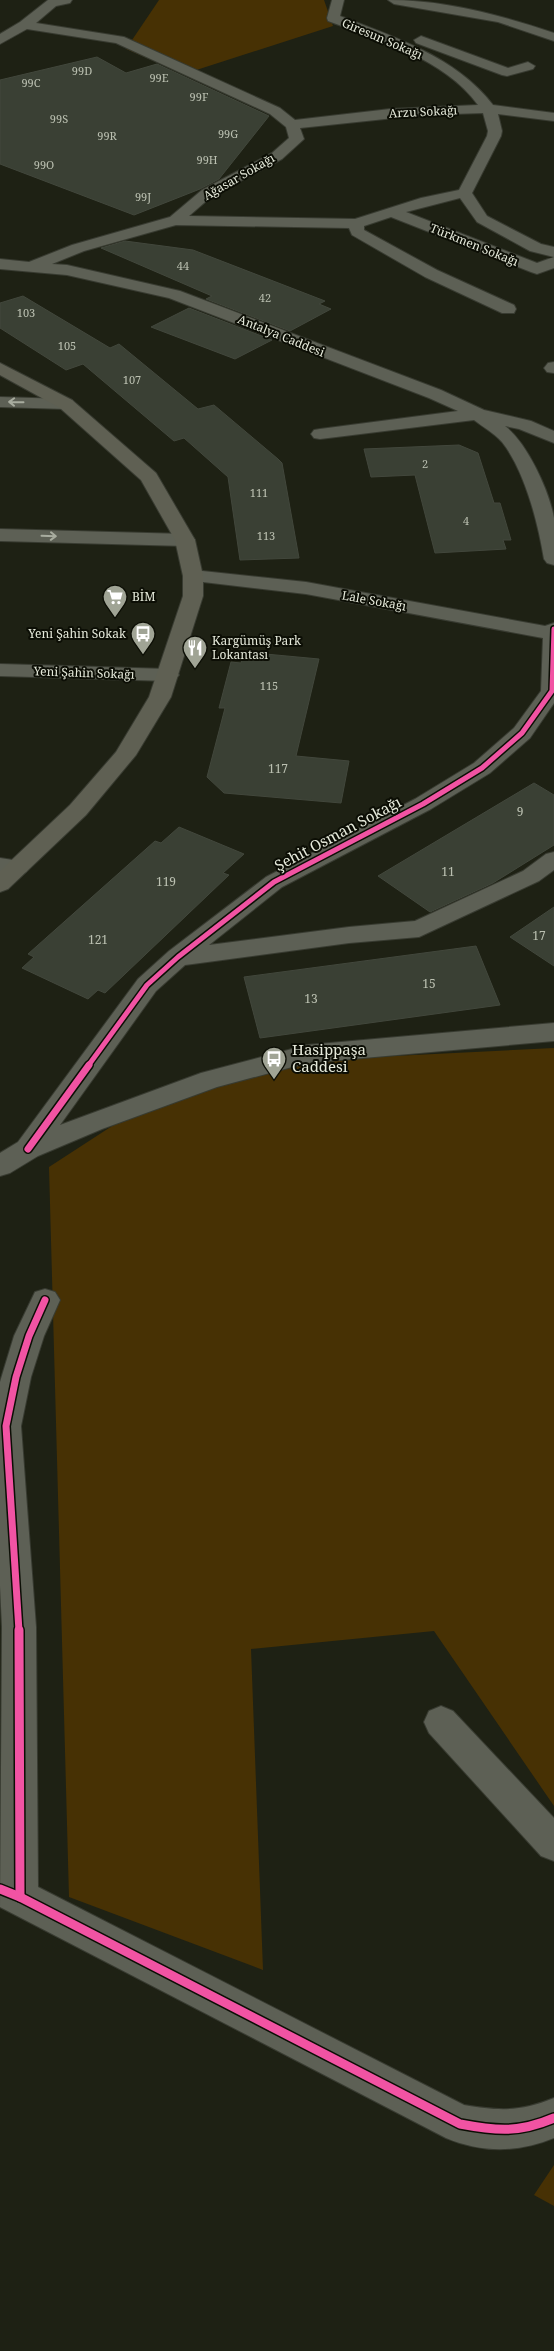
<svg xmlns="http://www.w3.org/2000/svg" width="554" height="2351" font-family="'Noto Serif',serif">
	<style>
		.green { fill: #473104 }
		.building { fill: #3a4034; stroke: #42473c }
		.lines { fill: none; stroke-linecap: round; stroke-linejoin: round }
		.minor-casing { stroke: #383b31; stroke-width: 2 }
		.major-casing { stroke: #383b31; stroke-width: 2 }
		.minor { fill: #5d6055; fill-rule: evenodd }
		.major { fill: #5f6053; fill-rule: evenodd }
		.cycleway-far2-casing { stroke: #0c0e05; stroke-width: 8 }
		.cycleway-far1-casing { stroke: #0c0e05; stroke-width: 10 }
		.cycleway-casing { stroke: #0c0e05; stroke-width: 12 }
		.cycleway-far2 { stroke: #f153a3; stroke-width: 5 }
		.cycleway-far1 { stroke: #f153a3; stroke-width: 7 }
		.cycleway { stroke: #f153a3; stroke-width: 9 }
		.oneway { stroke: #a8ac9f }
		.labels { text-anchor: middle; stroke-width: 4; stroke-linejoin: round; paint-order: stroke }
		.far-number-label { font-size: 11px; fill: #bbc0b1 }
		.far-street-label { font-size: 12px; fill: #e6eadb; stroke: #0c0e05 }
		.far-poi-label { font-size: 12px; fill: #e6eadb; stroke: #0c0e05; text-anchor: start }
		.number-label { font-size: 12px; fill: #bbc0b1 }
		.street-label { font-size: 15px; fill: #e6eadb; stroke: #0c0e05 }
		.poi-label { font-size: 15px; fill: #e6eadb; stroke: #0c0e05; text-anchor: start }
	</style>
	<rect width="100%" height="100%" fill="#1e2114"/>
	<g class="green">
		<polygon points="159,0 324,0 333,26 184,74 126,49"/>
		<polygon points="554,1048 554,1806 434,1631 251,1649 263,1970 69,1897 49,1167 129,1115 293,1061"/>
		<polygon points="554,2165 554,2206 534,2195"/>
	</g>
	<g class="building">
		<polygon points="97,57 126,73 157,64 269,116 219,179 200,189 134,215 0,164 0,80"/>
		<polygon points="125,241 193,250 325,301 319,304 331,309 290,331 206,299 212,296 101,248"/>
		<polygon points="23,296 110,348 119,344 198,409 214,405 278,459 282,463 299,558 240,560 228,477 184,438 174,441 83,364 66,370 0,328 0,303"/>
		<polygon points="189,308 272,340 235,359 151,327"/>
		<polygon points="459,445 478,453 494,503 500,503 511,540 503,540 506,549 435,553 415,475 371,477 364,449"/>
		<polygon points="244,652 319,659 296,756 349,761 341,803 224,793 207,777 225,708 219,708 231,662 241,663"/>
		<polygon points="534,783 554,795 554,845 493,883 430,912 378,876"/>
		<polygon points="179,827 244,854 223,873 229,875 105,993 98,990 88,999 22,968 34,957 28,954 155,841 161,843"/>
		<polygon points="554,907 554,966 510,937"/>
		<polygon points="476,946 500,1005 260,1038 244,977"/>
	</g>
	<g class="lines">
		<defs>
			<g id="minor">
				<path d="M48,0H72L70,3L56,6L36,23L124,37L280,108L295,120L390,109L478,105C445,59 379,40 328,21L327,18L332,0H344L340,16C395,37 456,57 493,105L554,113V121L498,114L502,131L501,136L472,193L487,216L541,244L554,247V257L530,251L477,222L460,198L406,212L537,263L554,257V268L537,274L531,272L391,217L364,226V230L437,270L514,305L516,309L514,313H502L425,277L352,235L349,228L176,225L84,251L52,264L67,265L180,291L441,390L484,410L531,421L554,431V443L519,429L505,426C527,443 549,490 554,518C554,533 554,550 554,565L547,563L544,559C538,523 525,471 502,442C494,433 483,427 474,420L320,439L314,438L311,434L314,430L320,429L458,411L429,398L169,298L67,275L0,269V259L29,262L72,245L170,217L202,190L272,153L289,138L286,127L270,114L116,43L27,29L0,44V34L20,22ZM483,113L488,131L487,136L459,190L421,198L355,219L189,216L212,196L282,159L304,139L300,128L423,115Z"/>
				<path d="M388,0C445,0 500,15 554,33V41L498,22L394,4Z"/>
				<polygon points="421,36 508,68 528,62 535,66 533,69 507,76 502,75 416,43 414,40"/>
				<polygon points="554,362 554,373 547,372 544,368 548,363"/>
				<polygon points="0,397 66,399 72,400 75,404 72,408 66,409 0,407"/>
				<polygon points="0,529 185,534 192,536 195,540 192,544 185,546 0,541"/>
				<polygon points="193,570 306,582 545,626 554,623 554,703 530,738 490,773 431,809 282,887 209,945 349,927 415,921 523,871 546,854 554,852 554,870 539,881 419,937 349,943 185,965 156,991 60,1125 201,1073 307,1045 554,1023 554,1041 307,1063 217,1087 102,1129 38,1156 10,1173 0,1176 0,1153 18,1142 138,979 169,951 266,877 415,799 474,763 514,728 541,691 543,638 306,594 186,580 183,576 186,572"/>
				<polygon points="0,664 168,669 175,671 179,675 175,679 168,681 0,676"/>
				<polygon points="0,858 26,862 30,867 26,872 18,875 0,874"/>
				<path d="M45,1289L55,1292L60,1300L44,1336L31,1377L21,1426L36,1627L38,1887L464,2105C499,2111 520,2112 554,2098V2138C518,2153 482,2153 446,2138L0,1907L2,1627L0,1586V1382L14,1336L35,1292Z"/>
				<polygon points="441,1706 453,1711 554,1818 554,1861 541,1856 429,1733 424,1722 429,1711"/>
			</g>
			<polygon id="major" points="0,363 72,400 156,473 195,540 203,576 203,596 171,697 136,755 86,815 8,889 0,892 0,871 70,805 116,752 149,697 183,596 183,576 175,540 141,480 60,408 0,375"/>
		</defs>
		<use href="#minor" class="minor-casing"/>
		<use href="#major" class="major-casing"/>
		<use href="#minor" class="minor"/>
		<use href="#major" class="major"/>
		<defs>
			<polyline id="cycleway-far2" points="88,1066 147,985 178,957 274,882 423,804 482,768 522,733 552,691 554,629"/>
			<g id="cycleway-far1">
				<polyline points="28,1149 89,1065"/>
				<polyline points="19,1631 6,1426 16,1377 29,1336 45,1300"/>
			</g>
			<g id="cycleway">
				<polyline points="19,1630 20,1897"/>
				<path d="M0,1889L20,1897L460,2124C497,2131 519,2133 554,2118"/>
			</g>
		</defs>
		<use href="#cycleway-far2" class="cycleway-far2-casing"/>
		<use href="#cycleway-far1" class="cycleway-far1-casing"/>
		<use href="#cycleway" class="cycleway-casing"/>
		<use href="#cycleway-far2" class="cycleway-far2"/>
		<use href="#cycleway-far1" class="cycleway-far1"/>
		<use href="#cycleway" class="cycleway"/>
	</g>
	<defs><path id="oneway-shaft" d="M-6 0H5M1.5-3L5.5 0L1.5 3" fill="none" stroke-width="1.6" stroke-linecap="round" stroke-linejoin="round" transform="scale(1.25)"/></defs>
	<g class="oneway">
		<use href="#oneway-shaft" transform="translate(16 402) rotate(-179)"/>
		<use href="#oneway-shaft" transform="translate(49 536) rotate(2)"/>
	</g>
	<defs>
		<symbol id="supermarket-pin" viewBox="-11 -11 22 30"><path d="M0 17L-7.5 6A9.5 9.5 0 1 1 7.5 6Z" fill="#a0a495" stroke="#0c0e05"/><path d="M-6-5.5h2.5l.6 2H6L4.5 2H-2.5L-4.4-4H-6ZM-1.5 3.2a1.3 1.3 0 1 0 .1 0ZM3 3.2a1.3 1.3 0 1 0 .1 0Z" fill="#fff"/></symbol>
		<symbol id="bus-pin" viewBox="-11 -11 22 30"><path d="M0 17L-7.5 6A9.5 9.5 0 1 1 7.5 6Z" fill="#a0a495" stroke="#0c0e05"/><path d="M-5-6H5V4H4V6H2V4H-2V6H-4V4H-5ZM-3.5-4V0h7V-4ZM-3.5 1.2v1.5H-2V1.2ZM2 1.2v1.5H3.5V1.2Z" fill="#fff"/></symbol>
		<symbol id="restaurant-pin" viewBox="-11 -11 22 30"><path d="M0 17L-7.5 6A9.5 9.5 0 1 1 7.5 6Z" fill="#a0a495" stroke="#0c0e05"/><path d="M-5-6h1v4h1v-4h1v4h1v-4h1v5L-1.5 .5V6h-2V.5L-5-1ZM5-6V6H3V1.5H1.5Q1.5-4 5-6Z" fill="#fff"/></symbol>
	</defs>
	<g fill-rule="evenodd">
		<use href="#supermarket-pin" x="101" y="583" width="28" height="38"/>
		<use href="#bus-pin" x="129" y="620" width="28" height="38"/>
		<use href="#restaurant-pin" x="181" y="634" width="28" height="38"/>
		<use href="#bus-pin" x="260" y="1045" width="28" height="38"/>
	</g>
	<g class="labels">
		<g class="far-number-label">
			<text x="82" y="75">99D</text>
			<text x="159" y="82">99E</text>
			<text x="31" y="87">99C</text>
			<text x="199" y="101">99F</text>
			<text x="59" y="123">99S</text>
			<text x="228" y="138">99G</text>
			<text x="107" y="140">99R</text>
			<text x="207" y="164">99H</text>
			<text x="44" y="169">99O</text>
			<text x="143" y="201">99J</text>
			<text x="183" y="270">44</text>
			<text x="265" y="302">42</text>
			<text x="26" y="317">103</text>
			<text x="67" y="350">105</text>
			<text x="132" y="384">107</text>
			<text x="425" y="468">2</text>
			<text x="259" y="497">111</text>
			<text x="466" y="525">4</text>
			<text x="266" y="540">113</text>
			<text x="269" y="690">115</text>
		</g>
		<g class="far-street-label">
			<text transform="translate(382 39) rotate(23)" y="4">Giresun Sokağı</text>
			<text transform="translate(423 112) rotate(-3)" y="4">Arzu Sokağı</text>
			<text transform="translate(239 177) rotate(-30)" y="4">Ağasar Sokağı</text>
			<text transform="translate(474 245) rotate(22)" y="4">Türkmen Sokağı</text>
			<text transform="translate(281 336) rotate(22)" y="4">Antalya Caddesi</text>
			<text transform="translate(374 601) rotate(10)" y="4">Lale Sokağı</text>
			<text transform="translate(84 673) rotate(2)" y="4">Yeni Şahin Sokağı</text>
		</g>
		<g class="far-poi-label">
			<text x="132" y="601">BİM</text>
			<text x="126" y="638" text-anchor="end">Yeni Şahin Sokak</text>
			<text x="212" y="645">Kargümüş Park<tspan x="212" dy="14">Lokantası</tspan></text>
		</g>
		<g class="number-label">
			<text x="278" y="773">117</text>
			<text x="520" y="816">9</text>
			<text x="448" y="876">11</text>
			<text x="166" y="886">119</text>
			<text x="539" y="940">17</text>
			<text x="98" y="944">121</text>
			<text x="429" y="988">15</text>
			<text x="311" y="1003">13</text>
		</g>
		<g class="street-label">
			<text transform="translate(338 834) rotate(-28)" y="5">Şehit Osman Sokağı</text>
		</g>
		<g class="poi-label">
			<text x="292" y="1055">Hasippaşa<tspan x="292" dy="17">Caddesi</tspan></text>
		</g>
	</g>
</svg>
